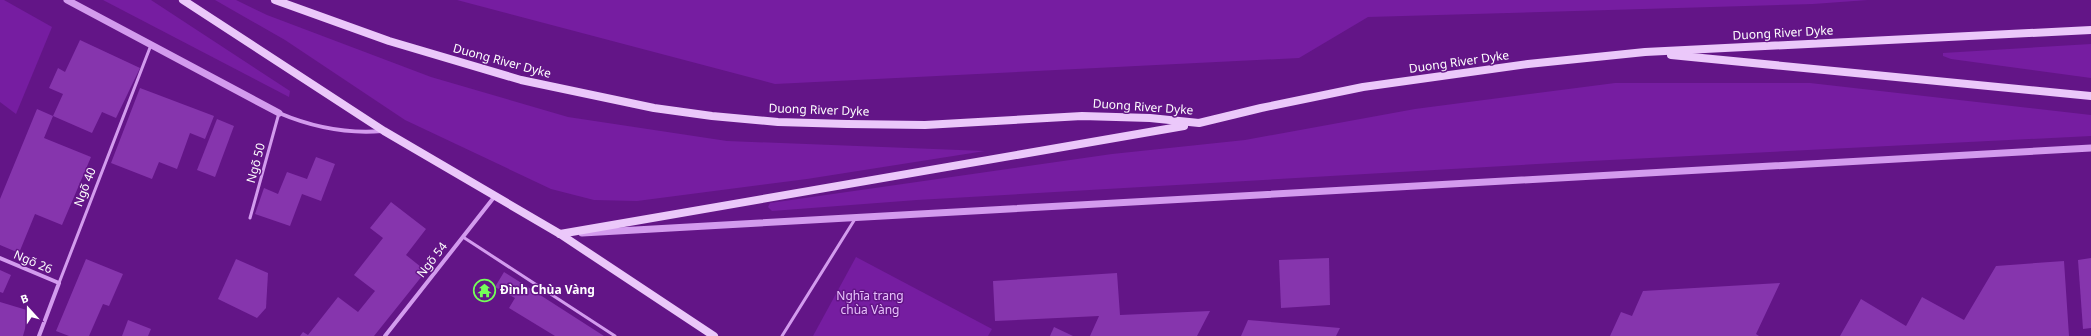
<svg xmlns="http://www.w3.org/2000/svg" width="2091" height="336" font-family="'Noto Sans',sans-serif">
	<style>
		.green { fill: #761da1 }
		.building { fill: #8635ad }
		.lines { fill: none; stroke-linecap: round; stroke-linejoin: round }
		.service { stroke: #d39bee; stroke-width: 3 }
		.minor { stroke: #d39bee; stroke-width: 4 }
		.tertiary { stroke: #d39bee; stroke-width: 7 }
		.secondary { stroke: #ebc8fa; stroke-width: 8 }
		.labels { text-anchor: middle; stroke-width: 3; stroke-linejoin: round; paint-order: stroke }
		.street-label { font-size: 12px; fill: #fff; stroke: #631587 }
		.poi-label { font-size: 12px; font-weight: bold; fill: #fff; stroke: #631587; text-anchor: start }
		.park-label { font-size: 12px; fill: #e7c1fb; stroke: #631587 }
	</style>
	<rect width="100%" height="100%" fill="#631587"/>
	<g class="green">
		<polygon points="0,0 4,0 52,27 16,114 0,102"/>
		<polygon points="103,0 151,0 290,91 289,97"/>
		<polygon points="215,0 236,0 267,15 431,77 568,117 727,141 985,151 807,179 637,201 594,200 551,189 405,120 285,40"/>
		<polygon points="457,0 1868,0 1813,4 1368,17 1299,58 775,84"/>
		<polygon points="2091,44 2091,78 1951,59 1943,56 1943,53"/>
		<polygon points="1615,83 1810,83 2091,115 2091,136 1590,161 917,200 772,211 768,207 770,203 1112,154 1245,140 1415,109"/>
		<polygon points="856,257 992,329 988,336 813,336"/>
	</g>
	<g class="building">
		<polygon points="80,40 140,68 116,118 102,112 92,133 53,116 44,138 91,157 62,225 35,214 19,253 0,245 0,199 37,109 53,116 63,94 49,88 58,68 65,72"/>
		<polygon points="140,88 214,116 205,139 190,133 177,169 159,162 152,179 111,163"/>
		<polygon points="217,119 234,126 215,177 197,170"/>
		<polygon points="316,157 335,164 321,201 302,194 290,226 255,214 264,188 278,194 287,172 307,179"/>
		<polygon points="391,202 426,229 406,255 426,271 374,336 300,336 303,332 308,335 338,297 358,312 375,291 354,275 383,238 370,228"/>
		<polygon points="1329,258 1330,305 1281,308 1279,260"/>
		<polygon points="2091,258 2091,328 2083,329 2078,260"/>
		<polygon points="86,259 123,274 109,306 103,304 89,336 69,336 56,331"/>
		<polygon points="236,259 268,273 266,308 257,318 218,299"/>
		<polygon points="2064,261 2069,336 1840,336 1861,299 1906,326 1922,297 1964,320 1996,266"/>
		<polygon points="0,270 11,275 3,293 0,292"/>
		<polygon points="504,272 523,284 604,336 555,336 509,308 515,298 495,287"/>
		<polygon points="1117,273 1120,315 1210,311 1197,336 1090,336 1099,316 995,321 993,281"/>
		<polygon points="1780,283 1756,334 1759,336 1610,336 1621,312 1632,316 1643,291"/>
		<polygon points="0,302 30,311 23,336 0,336"/>
		<polygon points="128,320 151,329 148,336 122,336"/>
		<polygon points="1248,320 1340,328 1336,336 1241,336"/>
		<polygon points="1054,327 1073,336 1050,336"/>
	</g>
	<g class="lines">
		<g class="service">
			<polyline points="250,218 279,113"/>
			<polyline points="463,237 615,336"/>
			<polyline points="59,283 151,45"/>
			<polyline points="782,336 855,219"/>
		</g>
		<g class="minor">
			<path d="M279,113C312,127 345,134 382,131"/>
			<polyline points="0,258 59,283 39,336"/>
			<polyline points="385,336 495,196"/>
		</g>
		<g class="tertiary">
			<polyline points="67,0 279,113"/>
			<polyline points="582,233 2091,148"/>
		</g>
		<g class="secondary">
			<polyline points="183,0 384,131 560,234 714,336"/>
			<polyline points="275,0 389,41 521,80 654,108 712,116 778,122 847,124 925,125 1082,116 1150,118 1199,123 1261,108 1363,87 1528,64 1645,52 2091,30"/>
			<polyline points="1671,55 2091,96"/>
			<polyline points="560,234 1184,126"/>
		</g>
	</g>
	<defs>
		<symbol id="temple-ring" viewBox="-11 -11 22 22"><circle r="9.5" fill="#631587" stroke="#74ff58" stroke-width="1.5"/><path d="M0-6L5-2H3V0L6.5 2.5H4V6H1.5V3h-3V6H-4V2.5H-6.5L-3 0V-2H-5Z" fill="#74ff58"/></symbol>
	</defs>
	<g fill-rule="evenodd">
		<use href="#temple-ring" x="472" y="278" width="25" height="25"/>
	</g>
	<g class="labels">
		<g class="street-label">
			<text transform="translate(1783 33) rotate(-3)" y="4">Duong River Dyke</text>
			<text transform="translate(502 61) rotate(15)" y="4">Duong River Dyke</text>
			<text transform="translate(1459 62) rotate(-8)" y="4">Duong River Dyke</text>
			<text transform="translate(1143 107) rotate(4)" y="4">Duong River Dyke</text>
			<text transform="translate(819 110) rotate(2)" y="4">Duong River Dyke</text>
			<text transform="translate(256 163) rotate(-75)" y="4">Ngõ 50</text>
			<text transform="translate(85 187) rotate(-69)" y="4">Ngõ 40</text>
			<text transform="translate(432 260) rotate(-52)" y="4">Ngõ 54</text>
			<text transform="translate(33 262) rotate(23)" y="4">Ngõ 26</text>
		</g>
		<g class="poi-label">
			<text x="500" y="294">Đình Chùa Vàng</text>
		</g>
		<g class="park-label">
			<text x="870" y="300">Nghĩa trang<tspan x="870" dy="14">chùa Vàng</tspan></text>
		</g>
	</g>
	<g transform="translate(28 308) rotate(339)" stroke="#631587" stroke-width="3" paint-order="stroke">
	<path d="M0-3L7 15L0 10L-7 15Z" fill="#ffffff"/>
	<text y="-6" font-size="11" font-weight="bold" text-anchor="middle" fill="#ffffff">B</text>
	</g>
</svg>
